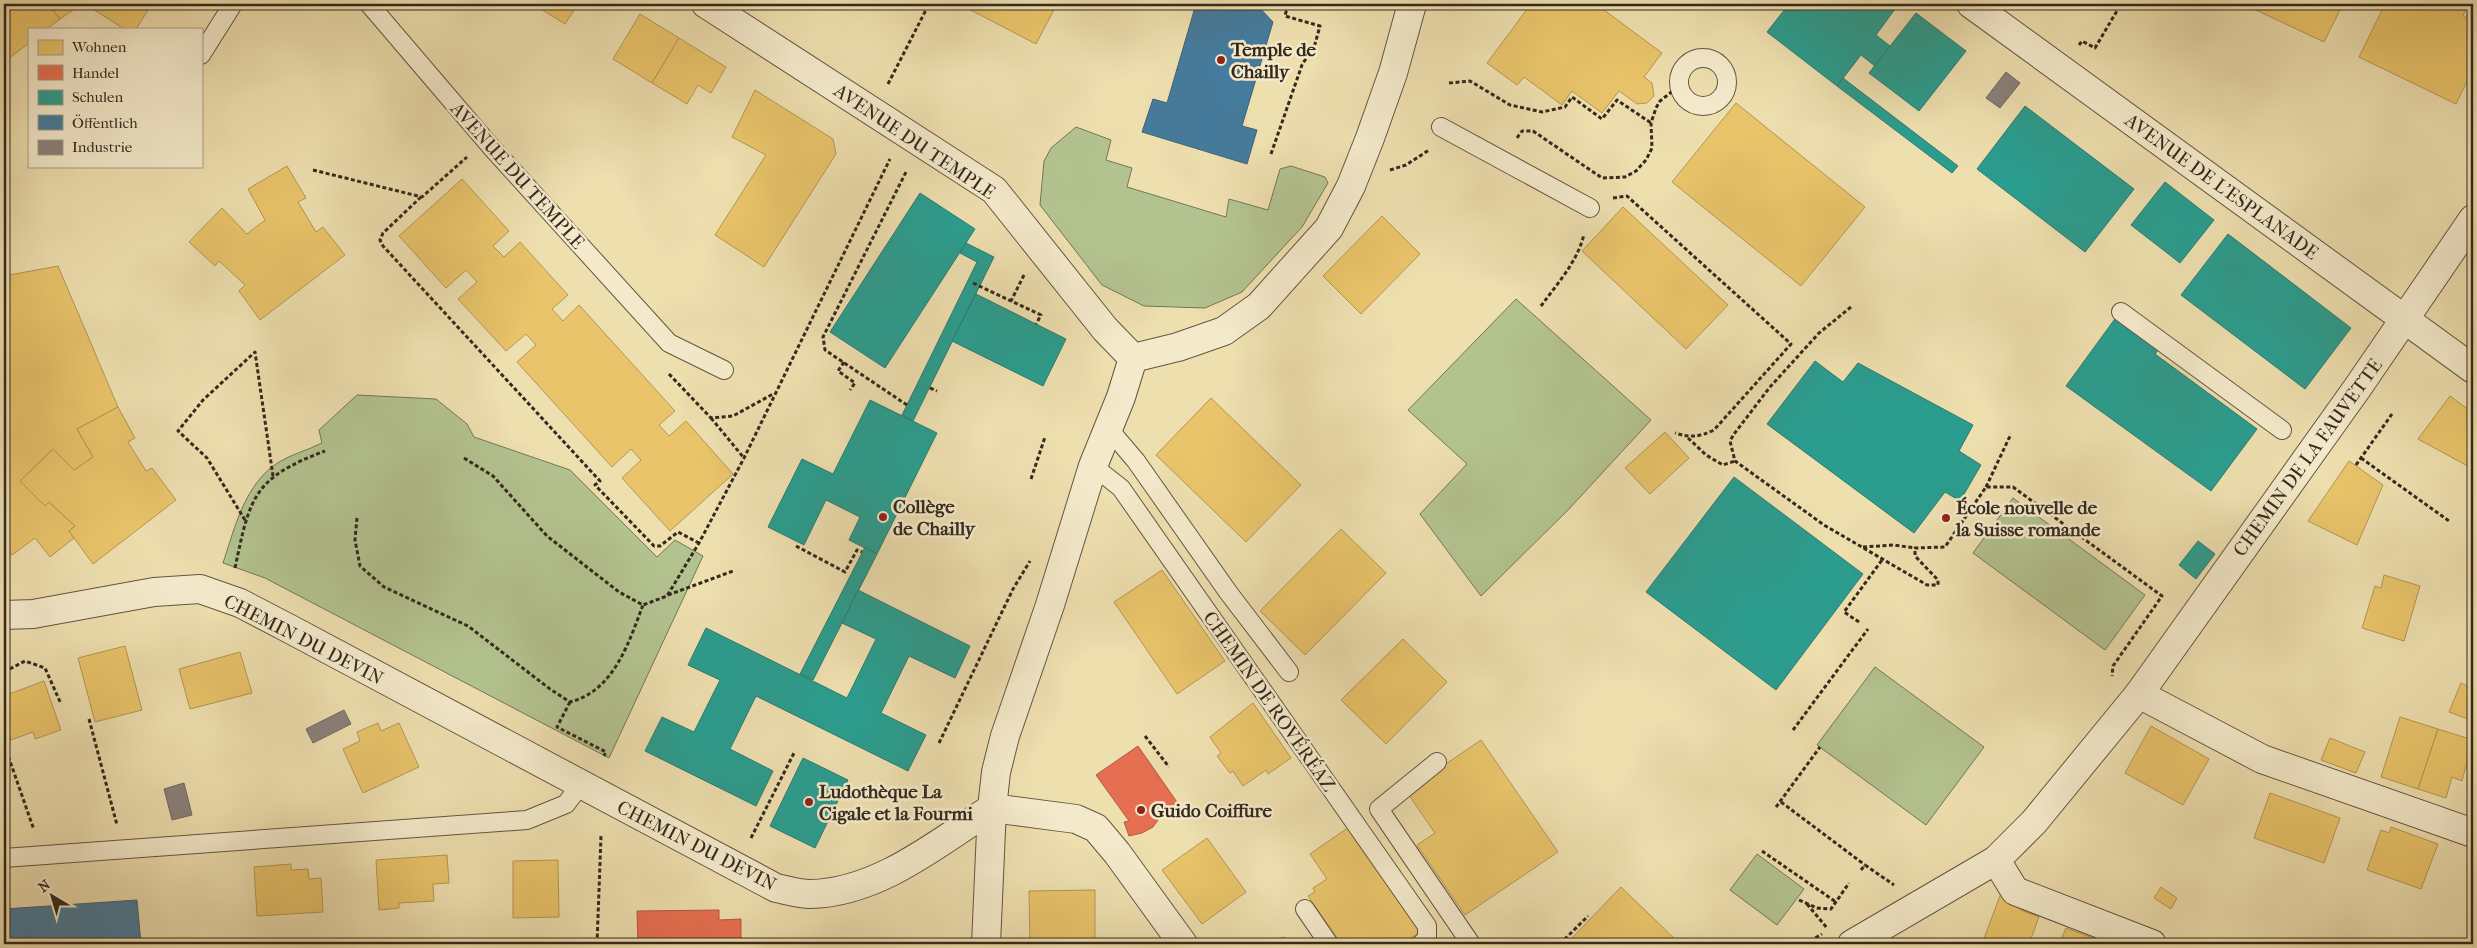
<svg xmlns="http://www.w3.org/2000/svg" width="2477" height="948" font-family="'IM FELL French Canon',serif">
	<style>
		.green { fill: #b3c390; stroke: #747656 }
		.homes { fill: #e9c46a; stroke: #b39653 }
		.shops { fill: #e76f51; stroke: #b15a41 }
		.schools { fill: #2a9d8f; stroke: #2d7a6d }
		.public { fill: #457b9d; stroke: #406277 }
		.industry { fill: #8a817c; stroke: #706760 }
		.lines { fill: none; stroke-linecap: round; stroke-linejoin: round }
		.lane-casing { stroke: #625642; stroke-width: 20 }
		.street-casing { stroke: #625642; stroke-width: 30 }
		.path { stroke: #34291d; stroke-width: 3; stroke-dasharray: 4 2.5; stroke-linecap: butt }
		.lane { stroke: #f4eacb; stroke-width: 18 }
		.street { stroke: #f4eacb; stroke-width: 28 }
		.poi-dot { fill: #8f2418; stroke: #f4eacb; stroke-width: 2 }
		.labels { text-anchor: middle; stroke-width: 5; stroke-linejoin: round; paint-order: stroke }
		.poi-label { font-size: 19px; font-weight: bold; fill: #34291d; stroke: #f4eacb; text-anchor: start }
		.street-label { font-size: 19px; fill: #34291d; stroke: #f4eacb }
	</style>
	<rect width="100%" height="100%" fill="#eedfaf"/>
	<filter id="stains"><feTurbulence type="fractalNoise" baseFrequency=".004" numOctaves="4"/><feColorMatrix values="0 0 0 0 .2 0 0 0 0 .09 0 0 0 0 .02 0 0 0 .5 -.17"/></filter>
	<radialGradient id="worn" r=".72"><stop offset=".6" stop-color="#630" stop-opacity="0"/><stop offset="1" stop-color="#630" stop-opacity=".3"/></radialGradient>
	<g class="green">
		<polygon points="1076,127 1111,140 1106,160 1132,168 1127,187 1226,217 1229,199 1268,210 1280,169 1291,166 1325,177 1328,183 1302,227 1242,292 1205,308 1144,306 1102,285 1040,205 1044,161 1051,148"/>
		<polygon points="1516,299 1651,420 1569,509 1481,596 1420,514 1467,464 1408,410"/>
		<path d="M357,395L436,399L467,424L474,437L570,470L657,557L675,540L703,556L609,758L265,578L223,563C235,527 245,483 279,462C292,454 308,450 322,443L319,430Z"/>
		<polygon points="2013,498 2145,595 2105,650 1973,553"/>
		<polygon points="1875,667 1984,747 1926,825 1817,745"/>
		<polygon points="1757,854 1804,889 1777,925 1730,890"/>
	</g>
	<g class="homes">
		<polygon points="4,4 48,4 60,19 47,29 29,29 29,43 4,62"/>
		<polygon points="48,4 82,4 60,19"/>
		<polygon points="85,4 152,4 136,29 124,29"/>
		<polygon points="533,4 578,4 565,24"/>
		<polygon points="959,4 1057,4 1036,44"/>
		<polygon points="1531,4 1596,4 1662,53 1644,77 1652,83 1654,96 1647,103 1637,104 1619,91 1602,113 1572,91 1562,105 1524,77 1517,85 1487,63"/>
		<polygon points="2243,4 2343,4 2324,42"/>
		<polygon points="2385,4 2457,4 2466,8 2463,16 2473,21 2473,69 2456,104 2359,57"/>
		<polygon points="640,14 679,38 652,83 613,59"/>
		<polygon points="679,38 726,67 711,93 698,85 687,104 652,83"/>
		<polygon points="755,90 833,139 836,154 764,267 715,235 766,155 732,137"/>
		<polygon points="1736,103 1865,207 1801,286 1672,182"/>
		<polygon points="287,166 306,198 298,202 316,232 323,227 345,255 260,320 239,291 245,285 219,261 215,266 189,242 222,208 247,234 265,220 248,189"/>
		<polygon points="462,179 509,231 493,246 504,257 520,242 568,295 552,309 563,321 579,305 675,411 659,425 669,436 686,421 733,474 670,531 622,478 641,460 631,449 612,467 517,362 536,345 526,334 506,351 458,299 477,282 466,270 446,288 399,236"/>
		<polygon points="1623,207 1728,305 1686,349 1582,251"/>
		<polygon points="1382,216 1420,254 1361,314 1323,276"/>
		<polygon points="58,266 118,407 77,429 93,457 74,470 53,449 20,481 45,506 49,502 75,526 69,531 74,538 50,557 35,538 12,555 4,544 4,276"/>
		<polygon points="2450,396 2473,413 2473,469 2418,439"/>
		<polygon points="1211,398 1301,485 1246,542 1156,455"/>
		<polygon points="118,407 135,438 128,442 146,471 152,468 176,500 93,564 69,531 75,526 49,502 45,506 20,481 53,449 74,470 93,457 77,429"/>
		<polygon points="1665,432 1689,458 1650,494 1625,468"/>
		<polygon points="2349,461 2383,485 2357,545 2308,521"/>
		<polygon points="1341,529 1386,573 1305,655 1260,611"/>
		<polygon points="1162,570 1225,661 1177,694 1114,602"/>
		<polygon points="2384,575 2420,586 2404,641 2362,628 2375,586 2381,588"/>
		<polygon points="1403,639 1447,682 1386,744 1341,700"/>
		<polygon points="125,646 142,710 95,722 78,658"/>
		<polygon points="240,652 252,693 190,709 179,669"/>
		<polygon points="44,681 61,730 35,739 33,732 11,740 4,719 4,696"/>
		<polygon points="2461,683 2473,689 2473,721 2449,712"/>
		<polygon points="1253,703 1291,758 1268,774 1266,770 1243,786 1233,771 1230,773 1217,756 1221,753 1210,737"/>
		<polygon points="2400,717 2438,729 2418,789 2381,777"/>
		<polygon points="378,723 381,731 399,723 419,767 363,793 343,749 360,741 357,732"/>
		<polygon points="2151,726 2209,759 2183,805 2125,773"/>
		<polygon points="2438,729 2473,740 2462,781 2452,777 2446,798 2418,789"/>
		<polygon points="2330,738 2365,752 2356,773 2321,760"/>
		<polygon points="1481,740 1558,852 1465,915 1417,845 1435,833 1406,791"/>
		<polygon points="2270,793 2340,818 2324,863 2254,838"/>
		<polygon points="1349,827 1420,932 1402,944 1341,944 1308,896 1315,892 1313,888 1327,879 1310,854"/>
		<polygon points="2391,827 2438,844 2421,889 2367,870 2381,830 2389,833"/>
		<polygon points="1207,838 1246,892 1202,924 1162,870"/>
		<polygon points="447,855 449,883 433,884 434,901 399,903 399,908 379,910 376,860"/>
		<polygon points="558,860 559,917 513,918 513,861"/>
		<polygon points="291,864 291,870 308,869 309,879 321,878 323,912 257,916 254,867"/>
		<polygon points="1621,887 1680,944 1566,944"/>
		<polygon points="2161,887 2177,898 2171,909 2154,898"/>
		<polygon points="1095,890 1095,944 1030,944 1029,891"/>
		<polygon points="2001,893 2024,902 2021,910 2039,917 2029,944 1982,944"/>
		<polygon points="2066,928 2109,944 2059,944"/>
		<polygon points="1284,937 1289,944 1266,944"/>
	</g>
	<g class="shops">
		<polygon points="1138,746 1177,802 1166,809 1153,827 1142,833 1129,836 1124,822 1129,821 1096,775"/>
		<polygon points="719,910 719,920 741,919 741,944 638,944 637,911"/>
	</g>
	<g class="schools">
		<polygon points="1789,4 1896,4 1898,5 1876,35 1890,46 1875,66 1861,55 1837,86 1767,32"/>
		<polygon points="1916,13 1966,51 1919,111 1869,73"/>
		<polygon points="1843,78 1958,166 1952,173 1837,86"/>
		<polygon points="2025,106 2134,189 2085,252 1977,169"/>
		<polygon points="2165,182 2214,220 2180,263 2131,225"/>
		<polygon points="920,193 975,229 885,368 830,332"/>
		<polygon points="2228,234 2351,328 2305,389 2181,295"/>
		<polygon points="966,243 994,257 913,421 902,415 977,262 960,253"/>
		<polygon points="976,294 1066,339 1043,386 952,341"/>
		<polygon points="2117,316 2160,348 2155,354 2257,429 2211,491 2066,386"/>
		<polygon points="1815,361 1843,382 1858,363 1973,425 1959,451 1981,465 1960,501 1945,492 1914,533 1767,424"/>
		<polygon points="870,400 937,433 877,554 849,540 860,517 826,500 804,545 768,527 802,459 833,474"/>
		<polygon points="1734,477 1863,574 1776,690 1646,592"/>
		<polygon points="2198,541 2215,554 2196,579 2179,565"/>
		<polygon points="865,547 877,554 813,680 800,674"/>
		<polygon points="858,590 970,646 955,678 909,656 881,713 926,735 908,771 756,696 730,749 773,771 756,806 645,751 662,717 694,732 720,680 688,665 706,628 847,698 876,639 842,623"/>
		<polygon points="803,758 848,780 815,848 770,826"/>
	</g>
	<g class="public">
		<polygon points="1196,4 1256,4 1273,22 1242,126 1257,130 1247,164 1142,132 1153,99 1167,103"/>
		<polygon points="137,900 141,944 4,944 4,909"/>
	</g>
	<g class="industry">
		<polygon points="2006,72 2020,83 2000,108 1986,98"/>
		<polygon points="344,710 351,724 313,743 306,729"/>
		<polygon points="184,783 192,815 172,820 164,789"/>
	</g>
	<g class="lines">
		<defs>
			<g id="lane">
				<polyline points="369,4 492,148 669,343 724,370"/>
				<polyline points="201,55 233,4"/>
				<circle cx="1703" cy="82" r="24"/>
				<polyline points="1441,127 1590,208"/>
				<polyline points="2121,312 2282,430"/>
				<polyline points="1108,428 1136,461 1228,592 1289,672"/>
				<polyline points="1093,466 1121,488 1427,926 1427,939 1421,944"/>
				<polyline points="1437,762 1379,809 1471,944"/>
				<polyline points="4,858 527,820 566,804 581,784"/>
				<polyline points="1305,909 1329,944"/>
			</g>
			<g id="street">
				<polyline points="706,4 994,190 1105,329 1133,358"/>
				<polyline points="1971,4 2473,369"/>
				<polyline points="1133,358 1178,347 1224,331 1259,306 1329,228 1351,186 1370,138 1393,73 1412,4"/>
				<path d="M4,615L33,614L154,592L200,589L240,603L288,628L776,888C787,890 799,894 810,894C878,893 938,843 992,808L1076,819L1096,828L1117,853L1183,944"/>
				<polyline points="2139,694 2262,759 2473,833"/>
				<polyline points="1996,860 2015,891 2152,944"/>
				<polyline points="986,944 992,808 996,772 1005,736 1050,605 1093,466 1121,397 1133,358"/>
				<polyline points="1852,944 1996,860 2034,822 2139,694 2358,387 2473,219"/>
			</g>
		</defs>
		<use href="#lane" class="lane-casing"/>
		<use href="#street" class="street-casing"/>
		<g class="path">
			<polyline points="2464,4 2473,8"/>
			<polyline points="2079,45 2082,41 2095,48 2121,4"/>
			<polyline points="1449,83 1470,81 1510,105 1542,112 1565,107 1572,97 1602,119 1617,100 1651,123"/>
			<polyline points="888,84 929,4"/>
			<polyline points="1517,138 1522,131 1533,131 1602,178 1625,177 1636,171 1646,160 1652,148 1651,123 1656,108 1660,101 1679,86"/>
			<polyline points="1271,154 1302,65 1315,44 1320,26 1285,16 1288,4"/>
			<polyline points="313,170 422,197 467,157"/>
			<polyline points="1390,170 1406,165 1429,150"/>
			<polyline points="421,197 383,233 380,240 383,246 600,481 595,485 654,546 660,546 678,532 699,543"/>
			<path d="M1613,198L1627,196L1791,344L1714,430C1699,437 1690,438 1675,433"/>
			<polyline points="1024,275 1011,301 1041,315 1036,324"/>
			<polyline points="973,283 1011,301"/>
			<path d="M1541,306C1557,284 1578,261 1584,234"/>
			<polyline points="1851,307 1819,333 1770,387 1734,434 1730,441 1735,461 1824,525 1927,585 1938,585 1938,580 1915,556 1915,548 1945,547 1986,487 2013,487 2162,596 2113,666 2112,676"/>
			<polyline points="844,362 838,371 855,383 850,390"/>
			<polyline points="669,374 711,418 733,416 773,394"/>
			<polyline points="930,388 937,391"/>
			<polyline points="907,405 825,350 823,337 907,170"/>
			<polyline points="711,418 744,458"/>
			<polyline points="1688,438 1706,455 1723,465 1735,461"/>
			<polyline points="464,458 493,476 547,536 619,592 643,605 667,596 699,543 744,458 890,159"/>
			<polyline points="2361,458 2449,521"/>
			<polyline points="2356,465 2392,414"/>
			<polyline points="1031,479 1045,437"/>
			<polyline points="1986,487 2011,434"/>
			<path d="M357,518L355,540L360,566L384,587L468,626L550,689L570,702C614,691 629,642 643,605"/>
			<polyline points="245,520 207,458 178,431 203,400 255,352 273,476"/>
			<polyline points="796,546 845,572 857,550 862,552"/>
			<polyline points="1863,547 1894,545 1915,548"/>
			<path d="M235,568C250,497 253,478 325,451"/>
			<polyline points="668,595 733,571"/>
			<polyline points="1859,622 1844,612 1882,560"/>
			<polyline points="4,672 25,661 45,668 61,704"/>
			<polyline points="570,702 557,727 606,752 604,756"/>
			<polyline points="89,719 117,825"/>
			<polyline points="1793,730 1868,629"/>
			<polyline points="1145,736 1169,767"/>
			<polyline points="939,743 1013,589 1030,561"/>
			<polyline points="4,744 34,830"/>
			<polyline points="1781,802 1865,865"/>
			<polyline points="1776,807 1820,747"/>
			<polyline points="751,838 794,753"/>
			<polyline points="1762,851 1836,902"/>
			<polyline points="1861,870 1865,865 1894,885"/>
			<polyline points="1799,900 1817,908 1831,909 1849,883"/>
			<polyline points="1807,904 1827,928"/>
			<polyline points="597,944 601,836"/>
			<polyline points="1560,944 1588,916"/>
			<polyline points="1804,944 1822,934"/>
		</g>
		<use href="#lane" class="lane"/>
		<use href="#street" class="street"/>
	</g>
	<g class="poi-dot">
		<circle cx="1221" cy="60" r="5"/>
		<circle cx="883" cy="517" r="5"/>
		<circle cx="1946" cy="518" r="5"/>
		<circle cx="809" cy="802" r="5"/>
		<circle cx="1141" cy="810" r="5"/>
	</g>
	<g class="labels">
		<g class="poi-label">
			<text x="1231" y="56">Temple de<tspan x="1231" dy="22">Chailly</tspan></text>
			<text x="893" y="513">Collège<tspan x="893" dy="22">de Chailly</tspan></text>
			<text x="1956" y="514">École nouvelle de<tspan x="1956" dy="22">la Suisse romande</tspan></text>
			<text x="819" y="798">Ludothèque La<tspan x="819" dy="22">Cigale et la Fourmi</tspan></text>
			<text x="1151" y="817">Guido Coiffure</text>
		</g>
		<g class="street-label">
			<text transform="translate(915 141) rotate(34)" y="7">AVENUE DU TEMPLE</text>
			<text transform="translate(518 175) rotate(48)" y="7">AVENUE DU TEMPLE</text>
			<text transform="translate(2222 186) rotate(36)" y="7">AVENUE DE L'ESPLANADE</text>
			<text transform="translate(2307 457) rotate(-54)" y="7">CHEMIN DE LA FAUVETTE</text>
			<text transform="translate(304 639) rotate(27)" y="7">CHEMIN DU DEVIN</text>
			<text transform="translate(1270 701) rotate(55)" y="7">CHEMIN DE ROVÉRÉAZ</text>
			<text transform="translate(697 845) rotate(27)" y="7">CHEMIN DU DEVIN</text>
		</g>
	</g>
	<rect width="2477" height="948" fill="none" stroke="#eedfaf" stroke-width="20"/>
	<rect x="5" y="5" width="2467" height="938" fill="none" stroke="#34291d" stroke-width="2.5"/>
	<rect x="10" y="10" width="2457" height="928" fill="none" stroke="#34291d"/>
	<rect x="28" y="28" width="175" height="140" fill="#f4eacb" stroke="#a79d85"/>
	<rect x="38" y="40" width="25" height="15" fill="#e9c46a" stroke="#a79d85"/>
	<text x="72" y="52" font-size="15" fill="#34291d">Wohnen</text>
	<rect x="38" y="65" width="25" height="15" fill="#e76f51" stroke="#a79d85"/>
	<text x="72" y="78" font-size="15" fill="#34291d">Handel</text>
	<rect x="38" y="90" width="25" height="15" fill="#2a9d8f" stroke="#a79d85"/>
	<text x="72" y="102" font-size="15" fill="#34291d">Schulen</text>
	<rect x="38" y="115" width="25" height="15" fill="#457b9d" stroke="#a79d85"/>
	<text x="72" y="128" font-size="15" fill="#34291d">Öffentlich</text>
	<rect x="38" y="140" width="25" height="15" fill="#8a817c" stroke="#a79d85"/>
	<text x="72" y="152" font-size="15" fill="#34291d">Industrie</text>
	<g transform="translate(52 896) rotate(322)" stroke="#f4eacb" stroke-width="4" paint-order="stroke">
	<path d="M0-4L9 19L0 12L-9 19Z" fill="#34291d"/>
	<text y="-8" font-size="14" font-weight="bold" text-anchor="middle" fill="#34291d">N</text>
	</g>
	<rect width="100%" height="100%" filter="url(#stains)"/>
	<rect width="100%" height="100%" fill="url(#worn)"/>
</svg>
